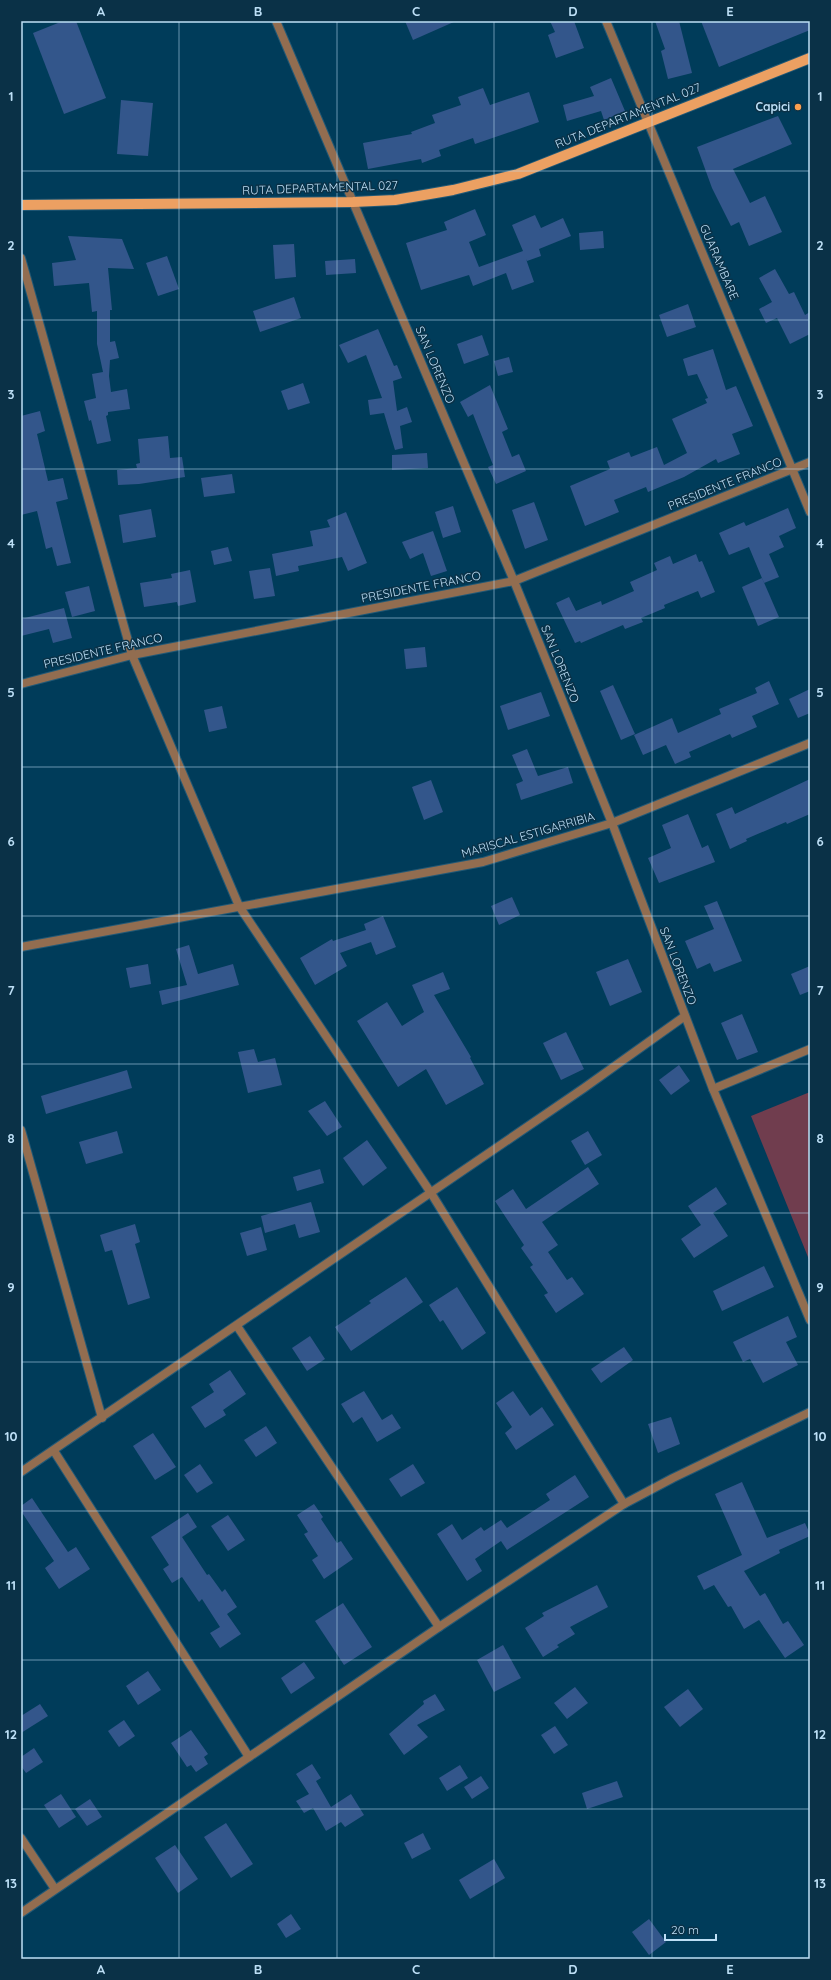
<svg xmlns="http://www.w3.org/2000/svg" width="831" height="1980" font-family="Quicksand,sans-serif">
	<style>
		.green { fill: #703d4e }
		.building { fill: #33568b }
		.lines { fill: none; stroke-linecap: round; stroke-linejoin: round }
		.minor-casing { stroke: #225976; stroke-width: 10 }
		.tertiary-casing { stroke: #225976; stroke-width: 10 }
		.primary-casing { stroke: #225976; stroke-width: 12 }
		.minor { stroke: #926d50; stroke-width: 8 }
		.tertiary { stroke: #926d50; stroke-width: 8 }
		.primary { stroke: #eca062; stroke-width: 10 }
		.grid { fill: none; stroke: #bddff6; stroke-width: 1; stroke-opacity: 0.55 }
		.poi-dot { fill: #fa9f4f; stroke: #0a3147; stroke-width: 1.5 }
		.labels { text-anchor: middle; stroke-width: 3; stroke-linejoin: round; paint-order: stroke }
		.poi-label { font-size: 12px; font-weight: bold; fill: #bddff6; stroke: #0a3147; text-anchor: end }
		.street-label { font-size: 12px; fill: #bddff6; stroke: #0a3147 }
		.neatline { fill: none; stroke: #bddff6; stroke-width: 1.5 }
		.grid-label { font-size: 13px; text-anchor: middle; font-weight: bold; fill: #bddff6 }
	</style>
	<rect width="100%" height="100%" fill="#003c5a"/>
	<polygon class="green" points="810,1092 810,1262 751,1116"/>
	<g class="building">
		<polygon points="63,21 76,21 106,98 64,114 33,33"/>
		<polygon points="405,21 456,21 413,40"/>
		<polygon points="550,21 574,21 584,48 556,58 548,35 555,32"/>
		<polygon points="655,21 679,21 692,73 668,79 661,51 665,49"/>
		<polygon points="701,21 810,21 810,30 719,67"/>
		<polygon points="611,78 625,111 604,120 601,111 567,121 563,105 594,96 590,87"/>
		<polygon points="483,88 490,105 529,92 539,122 475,144 473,138 439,150 441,156 422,163 421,159 368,169 363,143 412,134 411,132 435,123 432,115 461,105 458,97"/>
		<polygon points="121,100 153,103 148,156 117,154"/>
		<polygon points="778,116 792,144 733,169 750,203 765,196 782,232 749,246 739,222 731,226 712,188 697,147"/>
		<polygon points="475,209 486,235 469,242 479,267 523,251 512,225 535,215 541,228 563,218 571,236 539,249 541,256 527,261 526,259 534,282 512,290 506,273 473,286 469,275 421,290 406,243 447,230 444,222"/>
		<polygon points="603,231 604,248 580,250 579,233"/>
		<polygon points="68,236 122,239 134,269 108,268 112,310 110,310 110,342 115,341 119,358 110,360 109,376 111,392 127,389 130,409 108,412 108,415 106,416 111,441 97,444 91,420 89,421 84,401 96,398 92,374 103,372 97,344 97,311 92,312 89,283 54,286 52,263 76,260"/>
		<polygon points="294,244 296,277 275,279 273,245"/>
		<polygon points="167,256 179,289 158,296 146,263"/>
		<polygon points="355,259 356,273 326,275 325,261"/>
		<polygon points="775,269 789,294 794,292 805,315 810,312 810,334 790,344 777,318 766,323 759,309 772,302 759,278"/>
		<polygon points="294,297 301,318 260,332 253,311"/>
		<polygon points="688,304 696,327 667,337 659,315"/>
		<polygon points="378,329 394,366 397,365 402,378 393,381 397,411 407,407 412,422 400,426 403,448 395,450 384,413 370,415 368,400 382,398 366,355 348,363 339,345"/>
		<polygon points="482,335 489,355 464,364 457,344"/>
		<polygon points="713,349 726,390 736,386 753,426 732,434 740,454 718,463 716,459 684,477 648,492 646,487 614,500 619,512 585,526 570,486 610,469 607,461 629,452 631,457 657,447 664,465 687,453 672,419 707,403 705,399 708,398 697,374 688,376 683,359"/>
		<polygon points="509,357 513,372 498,376 494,361"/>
		<polygon points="303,383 310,403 288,410 281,391"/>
		<polygon points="490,385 508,429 502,432 512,457 519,454 526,471 496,484 488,467 493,465 473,414 468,417 460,402"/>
		<polygon points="40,411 45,431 37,434 48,481 63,478 68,499 56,502 71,563 57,566 52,547 46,549 37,511 21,515 21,416"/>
		<polygon points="168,436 170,458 182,457 185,477 139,484 118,485 117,470 137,468 136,464 140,463 138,439"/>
		<polygon points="427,453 428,468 392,470 392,455"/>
		<polygon points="232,474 235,493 204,497 201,478"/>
		<polygon points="534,502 548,540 525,549 512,510"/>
		<polygon points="453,506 461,532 443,538 435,512"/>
		<polygon points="788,508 796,528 779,536 784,547 769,554 779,577 764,583 749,547 729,555 719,533 744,522 746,526"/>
		<polygon points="151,509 156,537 123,543 119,515"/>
		<polygon points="346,512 367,563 348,571 342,557 298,566 299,571 276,576 272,554 313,546 310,531 330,527 327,520"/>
		<polygon points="433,531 447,571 431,576 423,553 410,559 402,542"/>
		<polygon points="228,547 232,561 214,565 211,551"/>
		<polygon points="696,554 699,562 702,561 715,592 701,598 698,591 664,605 665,608 641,618 643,622 625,629 623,625 581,643 580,641 575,643 556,603 569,597 576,611 601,601 602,605 634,591 630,582 657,570 654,563 670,556 673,564"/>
		<polygon points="270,568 275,596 254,599 249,571"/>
		<polygon points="190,570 196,602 178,606 177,602 144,607 140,583 172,578 171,574"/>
		<polygon points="762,578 779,617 758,626 742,587"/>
		<polygon points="89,586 95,611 72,617 65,592"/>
		<polygon points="64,608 72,638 53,643 49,629 21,636 21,619"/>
		<polygon points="425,647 427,667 406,669 404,649"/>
		<polygon points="769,681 779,704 752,716 757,727 732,738 730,734 689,752 691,757 675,764 666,745 643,755 634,735 672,718 678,733 721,714 719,709 757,693 755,688"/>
		<polygon points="613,685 635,734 621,740 600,691"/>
		<polygon points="810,689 810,713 798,718 789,699"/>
		<polygon points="541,692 550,716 508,730 500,706"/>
		<polygon points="222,706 227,728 209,732 204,710"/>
		<polygon points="527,749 538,776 568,767 573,783 521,800 516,784 523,781 512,755"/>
		<polygon points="810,779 810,814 787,824 786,822 746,839 747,841 730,849 716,814 732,807 735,814"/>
		<polygon points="431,780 443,812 424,820 412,787"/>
		<polygon points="688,814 702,848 708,845 715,862 659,883 648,858 671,848 662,825"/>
		<polygon points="512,897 520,915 499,925 491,906"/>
		<polygon points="717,901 742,961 714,972 710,963 697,969 685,941 714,929 704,906"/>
		<polygon points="383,916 396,947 376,955 371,942 340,953 347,966 315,985 300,958 332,939 333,941 366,930 364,924"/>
		<polygon points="189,945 198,974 233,964 239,985 162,1005 159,991 187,985 176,949"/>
		<polygon points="628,959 642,992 610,1006 596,972"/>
		<polygon points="148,964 151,984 130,988 126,968"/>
		<polygon points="810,966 810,991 800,995 791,974"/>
		<polygon points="443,972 450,989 434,995 471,1057 470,1058 484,1084 446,1105 426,1069 398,1087 357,1021 387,1002 402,1026 424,1012 412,985"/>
		<polygon points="742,1014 758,1052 737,1060 721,1023"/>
		<polygon points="566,1032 584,1069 561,1080 543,1043"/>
		<polygon points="254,1049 258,1062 275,1058 282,1085 248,1093 238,1052"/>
		<polygon points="679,1065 690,1081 671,1095 659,1080"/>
		<polygon points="127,1070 132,1088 46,1114 41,1096"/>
		<polygon points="325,1101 342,1127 327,1136 308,1111"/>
		<polygon points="117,1131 123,1153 86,1164 79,1142"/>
		<polygon points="588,1131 602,1155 585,1165 571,1141"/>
		<polygon points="367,1140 387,1168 363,1186 343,1158"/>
		<polygon points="588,1167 599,1184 542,1222 558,1245 548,1252 567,1280 572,1277 584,1294 556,1313 544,1295 548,1293 530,1267 533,1265 521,1248 524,1245 495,1201 513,1189 526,1209"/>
		<polygon points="320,1169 324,1183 297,1191 293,1177"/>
		<polygon points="716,1187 727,1204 713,1213 728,1236 694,1258 681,1239 701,1225 688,1206"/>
		<polygon points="311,1202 320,1232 299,1238 295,1224 265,1233 261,1216"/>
		<polygon points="135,1224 140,1242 135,1244 150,1298 128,1305 112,1250 105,1252 100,1235"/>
		<polygon points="261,1227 267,1250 247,1256 240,1233"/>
		<polygon points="764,1266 774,1287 722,1311 713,1291"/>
		<polygon points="406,1277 423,1302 351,1351 335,1327 371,1303 369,1301"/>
		<polygon points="457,1287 486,1333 462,1350 443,1320 440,1322 429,1305"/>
		<polygon points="788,1316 797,1337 786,1342 798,1365 763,1383 750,1359 743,1362 733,1342"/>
		<polygon points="310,1336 325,1359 307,1371 292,1348"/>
		<polygon points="624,1347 633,1360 601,1383 591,1369"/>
		<polygon points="230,1370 246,1394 223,1410 226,1415 205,1428 191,1407 214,1392 209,1384"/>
		<polygon points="364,1391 382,1420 392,1414 401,1428 377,1442 362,1417 353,1423 341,1404"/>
		<polygon points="513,1391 530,1416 542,1407 554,1425 516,1450 505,1433 512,1427 496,1403"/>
		<polygon points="671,1417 680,1444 658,1453 648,1424"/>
		<polygon points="266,1426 277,1443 256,1457 244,1440"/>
		<polygon points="153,1433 176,1467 155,1480 133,1446"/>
		<polygon points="200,1464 213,1483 197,1493 184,1475"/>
		<polygon points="413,1464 425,1483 401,1497 389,1479"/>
		<polygon points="575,1475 589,1497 507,1550 501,1541 475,1559 482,1571 467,1581 437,1534 452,1524 462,1540 481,1527 484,1531 501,1520 507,1528 550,1500 546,1494"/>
		<polygon points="742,1482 767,1538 805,1523 810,1534 810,1536 779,1550 780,1553 744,1571 760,1596 765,1593 783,1624 788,1621 804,1645 785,1658 759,1620 744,1629 731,1606 728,1607 714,1585 704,1590 697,1576 742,1555 715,1494"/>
		<polygon points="32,1498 68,1552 76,1547 90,1569 59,1589 45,1568 54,1561 21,1511 21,1506"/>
		<polygon points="314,1504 323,1517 321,1519 337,1543 341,1541 353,1559 324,1579 312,1560 318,1556 304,1534 308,1532 297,1515"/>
		<polygon points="188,1513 197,1527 182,1537 207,1575 209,1574 222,1592 225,1589 237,1607 227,1614 241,1634 220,1648 210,1633 220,1627 202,1599 199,1602 182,1577 172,1583 163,1569 169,1565 151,1537"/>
		<polygon points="228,1515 245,1540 228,1551 211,1526"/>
		<polygon points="597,1585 608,1607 570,1627 575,1634 557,1645 559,1647 543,1657 525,1628 544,1616 542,1613"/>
		<polygon points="343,1603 372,1647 344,1665 315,1621"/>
		<polygon points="503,1645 521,1678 494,1692 477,1660"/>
		<polygon points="304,1662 315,1678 291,1694 281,1678"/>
		<polygon points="148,1671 161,1690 138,1705 126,1686"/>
		<polygon points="575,1687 588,1703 567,1719 554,1703"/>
		<polygon points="688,1689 703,1709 680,1727 664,1707"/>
		<polygon points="435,1694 445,1710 417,1725 428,1737 404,1755 389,1734 424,1704 423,1701"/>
		<polygon points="40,1704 48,1716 21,1733 21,1716"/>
		<polygon points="124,1720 135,1736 119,1747 108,1731"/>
		<polygon points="555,1726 568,1745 554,1754 541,1735"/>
		<polygon points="191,1730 208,1754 204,1757 208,1764 196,1772 191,1765 187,1767 171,1743"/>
		<polygon points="34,1748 43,1762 26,1773 21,1766 21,1757"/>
		<polygon points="312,1764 321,1778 316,1781 331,1807 351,1794 364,1815 345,1827 341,1822 326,1831 313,1808 304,1813 296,1801 309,1794 296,1774"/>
		<polygon points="460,1765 468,1778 447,1791 439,1778"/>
		<polygon points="481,1776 489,1788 472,1799 464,1787"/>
		<polygon points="617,1781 623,1797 587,1809 582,1793"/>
		<polygon points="61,1794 76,1817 59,1828 44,1805"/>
		<polygon points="90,1799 102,1817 87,1826 75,1809"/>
		<polygon points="226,1823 253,1864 231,1878 204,1837"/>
		<polygon points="423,1833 431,1849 412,1859 404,1843"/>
		<polygon points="175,1845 198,1879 178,1893 155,1858"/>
		<polygon points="494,1859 505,1878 470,1899 459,1880"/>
		<polygon points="291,1914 301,1929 286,1938 277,1924"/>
		<polygon points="649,1919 666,1942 649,1955 632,1932"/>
	</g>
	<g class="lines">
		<defs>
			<g id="minor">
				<polyline points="276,21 353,202"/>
				<polyline points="606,21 810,512"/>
				<polyline points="21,258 132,655 239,906 431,1193 624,1504"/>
				<polyline points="21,684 132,655 514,581 810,462"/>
				<polyline points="21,947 483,862 612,823 810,743"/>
				<polyline points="713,1089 810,1049"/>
				<polyline points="21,1130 102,1418"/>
				<polyline points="237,1326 439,1627"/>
				<polyline points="54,1451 249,1757"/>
				<polyline points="21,1472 584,1088 685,1016"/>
				<polyline points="21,1838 55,1889"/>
				<polyline points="21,1913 439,1627 624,1504 673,1478 810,1412"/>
			</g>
			<polyline id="tertiary" points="353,202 514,581 612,823 713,1089 810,1320"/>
			<polyline id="primary" points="21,205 353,202 395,200 453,190 518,174 810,58"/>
		</defs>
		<use href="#minor" class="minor-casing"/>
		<use href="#tertiary" class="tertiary-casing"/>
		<use href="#primary" class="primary-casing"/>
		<use href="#minor" class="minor"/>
		<use href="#tertiary" class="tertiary"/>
		<use href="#primary" class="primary"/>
	</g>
	<path class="grid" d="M179,21V1959M337,21V1959M494,21V1959M652,21V1959M21,171H810M21,320H810M21,469H810M21,618H810M21,767H810M21,916H810M21,1064H810M21,1213H810M21,1362H810M21,1511H810M21,1660H810M21,1809H810"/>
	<circle class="poi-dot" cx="798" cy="107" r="4"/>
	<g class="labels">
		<g class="poi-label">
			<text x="790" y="111">Capici</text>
		</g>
		<g class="street-label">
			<text transform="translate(628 116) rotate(-22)" y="4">RUTA DEPARTAMENTAL 027</text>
			<text transform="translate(320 188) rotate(-2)" y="4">RUTA DEPARTAMENTAL 027</text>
			<text transform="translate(719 262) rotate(67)" y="4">GUARAMBARE</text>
			<text transform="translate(435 365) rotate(67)" y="4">SAN LORENZO</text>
			<text transform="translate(725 484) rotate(-22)" y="4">PRESIDENTE FRANCO</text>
			<text transform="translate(421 587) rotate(-11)" y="4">PRESIDENTE FRANCO</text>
			<text transform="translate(103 651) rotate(-13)" y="4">PRESIDENTE FRANCO</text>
			<text transform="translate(560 664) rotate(68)" y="4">SAN LORENZO</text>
			<text transform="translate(528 835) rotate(-16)" y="4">MARISCAL ESTIGARRIBIA</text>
			<text transform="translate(678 966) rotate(69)" y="4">SAN LORENZO</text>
		</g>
	</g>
	<rect width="831" height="1980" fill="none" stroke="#0a3147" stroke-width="44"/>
	<path d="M665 1934v6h51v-6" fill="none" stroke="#bddff6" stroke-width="2"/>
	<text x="671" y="1934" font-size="12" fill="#bddff6" stroke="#0a3147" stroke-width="3" paint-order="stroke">20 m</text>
	<rect x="22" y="22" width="787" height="1936" class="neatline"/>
	<g class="grid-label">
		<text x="101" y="16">A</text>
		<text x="258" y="16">B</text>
		<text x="416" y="16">C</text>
		<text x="573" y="16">D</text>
		<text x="730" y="16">E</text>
		<text x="11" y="101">1</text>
		<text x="820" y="101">1</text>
		<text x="11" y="250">2</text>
		<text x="820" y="250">2</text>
		<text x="11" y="399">3</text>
		<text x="820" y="399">3</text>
		<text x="11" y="548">4</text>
		<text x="820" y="548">4</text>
		<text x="11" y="697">5</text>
		<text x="820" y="697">5</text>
		<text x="11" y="846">6</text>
		<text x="820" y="846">6</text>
		<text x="11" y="995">7</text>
		<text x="820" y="995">7</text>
		<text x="11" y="1143">8</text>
		<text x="820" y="1143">8</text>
		<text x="11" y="1292">9</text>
		<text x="820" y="1292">9</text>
		<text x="11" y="1441">10</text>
		<text x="820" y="1441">10</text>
		<text x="11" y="1590">11</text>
		<text x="820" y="1590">11</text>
		<text x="11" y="1739">12</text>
		<text x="820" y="1739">12</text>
		<text x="11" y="1888">13</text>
		<text x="820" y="1888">13</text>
		<text x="101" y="1974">A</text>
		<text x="258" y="1974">B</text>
		<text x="416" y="1974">C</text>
		<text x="573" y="1974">D</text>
		<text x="730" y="1974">E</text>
	</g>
</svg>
